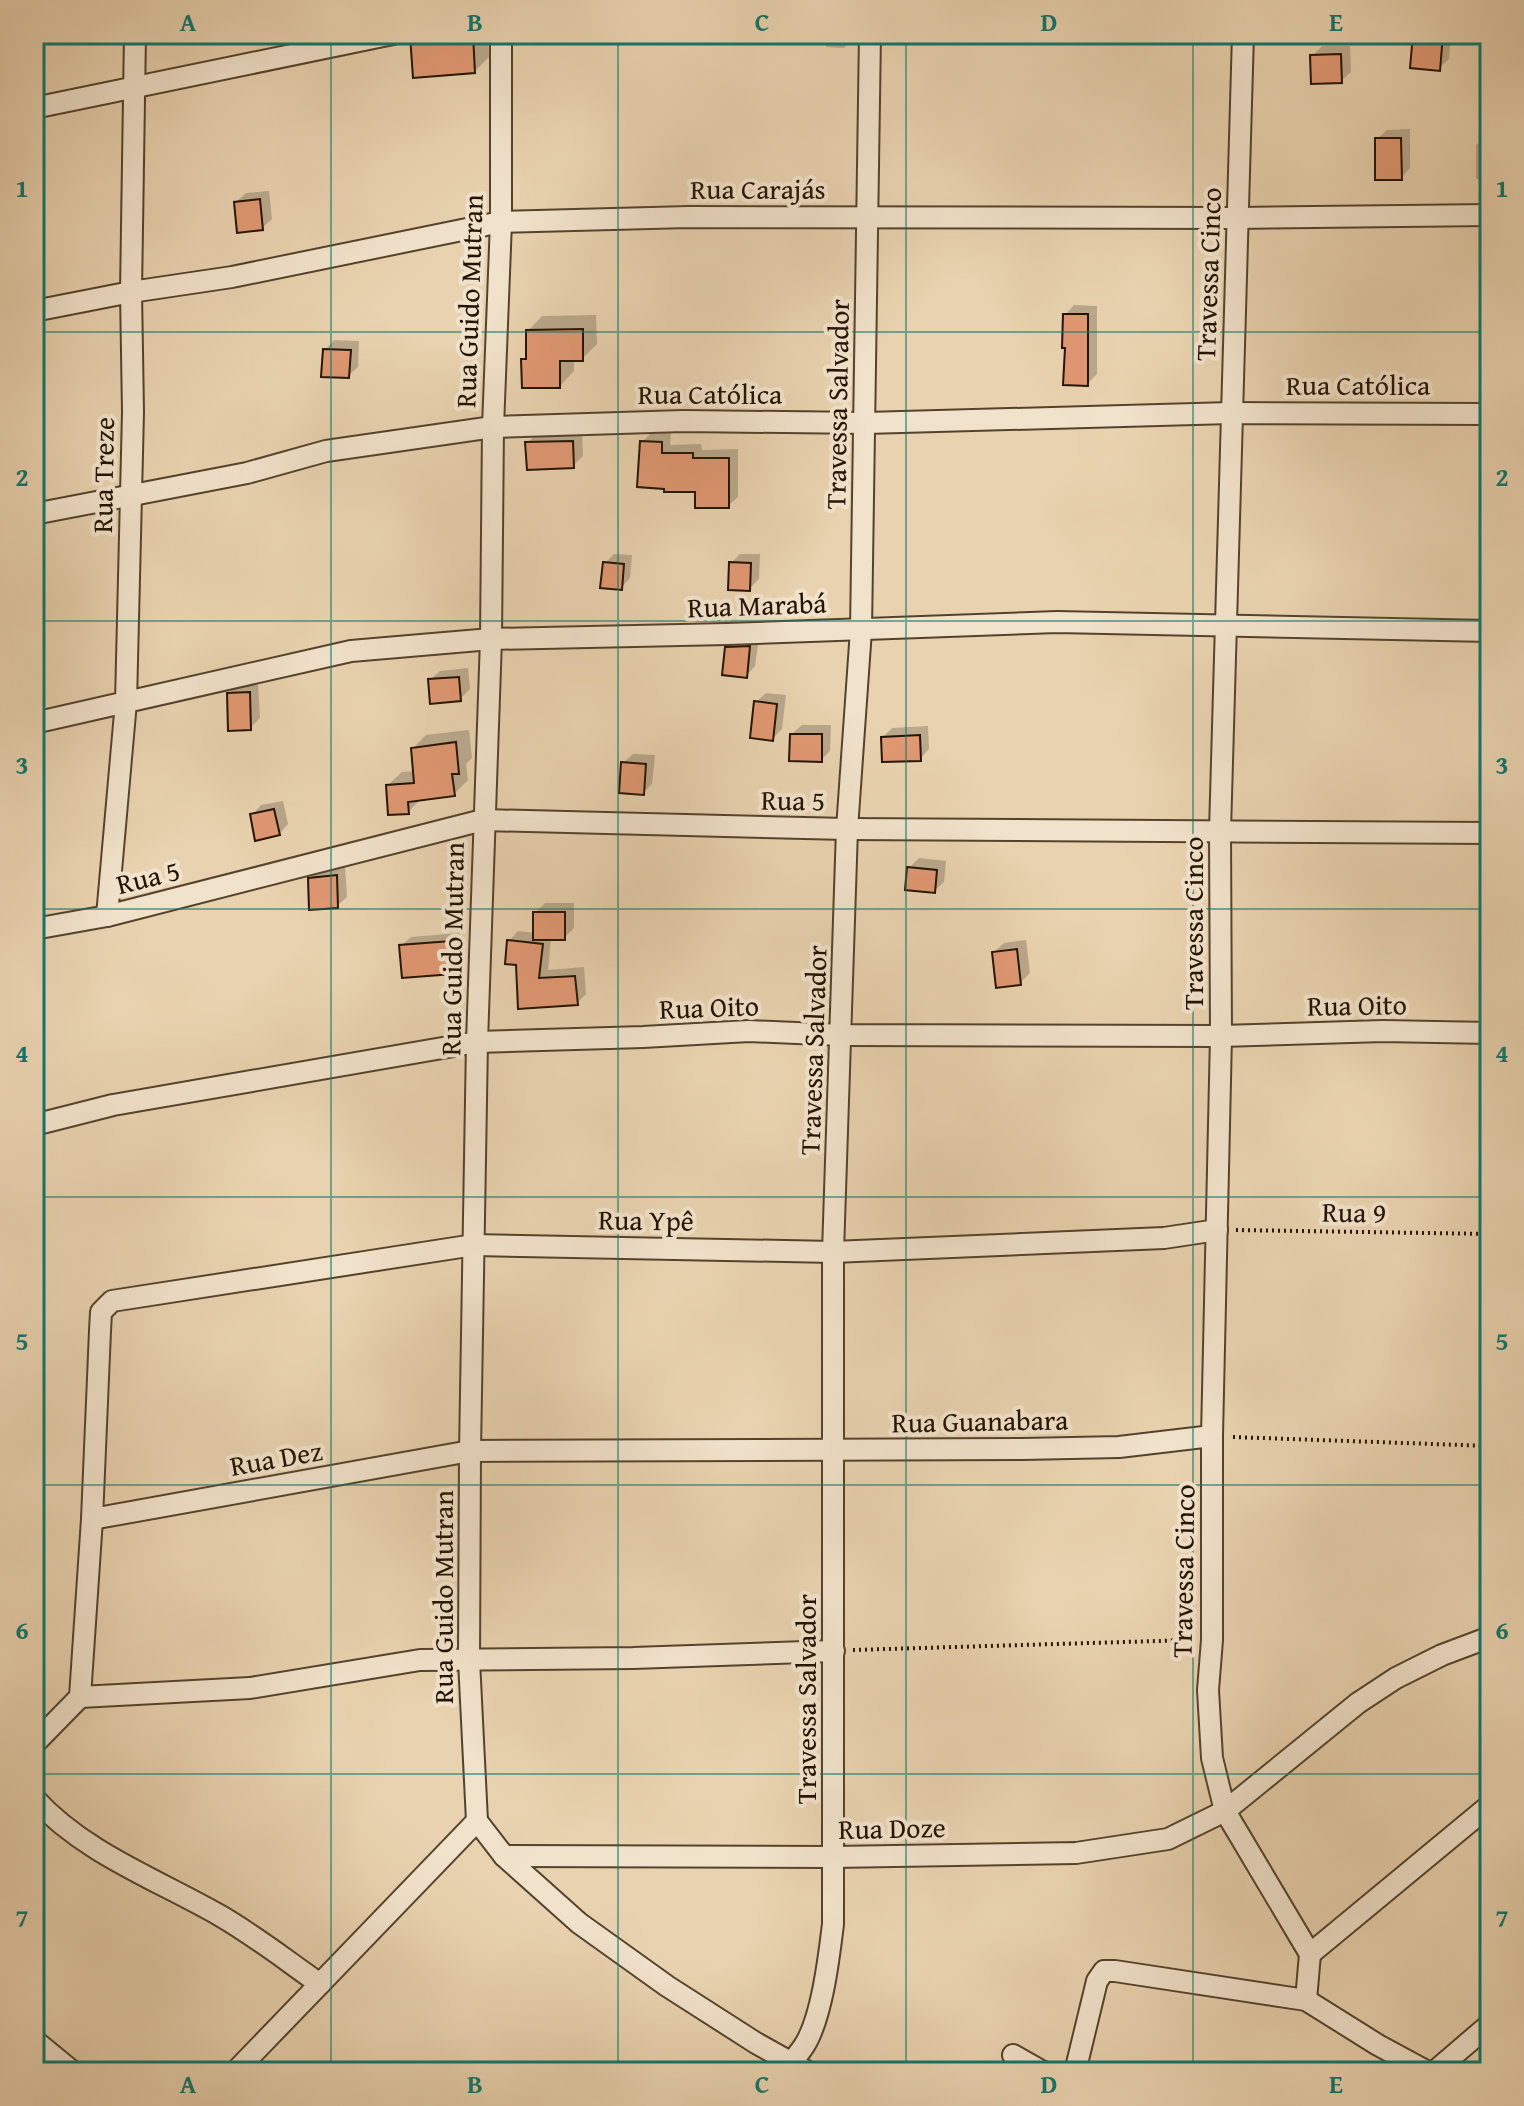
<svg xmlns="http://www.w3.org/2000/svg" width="1524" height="2106" font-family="'Gentium Book Plus',serif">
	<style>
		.shadow { fill: #0003 }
		.building { fill: #e09873; stroke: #231301; stroke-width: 2 }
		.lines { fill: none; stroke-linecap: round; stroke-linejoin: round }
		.street-casing { stroke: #54432c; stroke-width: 24 }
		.path { stroke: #231301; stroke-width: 4; stroke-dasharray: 2 4; stroke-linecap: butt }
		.street { stroke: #f1e2cb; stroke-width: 20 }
		.grid { fill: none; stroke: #0f766e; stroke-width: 2; stroke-opacity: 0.55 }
		.labels { text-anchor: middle; stroke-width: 8; stroke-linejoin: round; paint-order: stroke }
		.street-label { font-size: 28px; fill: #231301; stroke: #f1e2cb }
		.neatline { fill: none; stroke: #0f766e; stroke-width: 3 }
		.grid-label { font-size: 26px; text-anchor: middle; font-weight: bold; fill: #0f766e }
	</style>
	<rect width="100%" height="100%" fill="#e9d2af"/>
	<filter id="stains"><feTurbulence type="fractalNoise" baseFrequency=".0025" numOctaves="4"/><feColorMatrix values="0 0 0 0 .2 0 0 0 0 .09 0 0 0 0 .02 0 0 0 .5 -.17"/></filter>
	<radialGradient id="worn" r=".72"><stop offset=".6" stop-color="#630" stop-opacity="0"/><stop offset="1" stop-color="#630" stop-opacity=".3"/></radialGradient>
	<g class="shadow">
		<polygon points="414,34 488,34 489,57 474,72 412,36"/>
		<polygon points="827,34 854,34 854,38 844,48 826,47"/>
		<polygon points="1415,34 1451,34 1449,59 1439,68"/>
		<polygon points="1322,46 1350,46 1351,72 1341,81 1312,56"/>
		<polygon points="1410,129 1410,168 1401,178 1377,139 1387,130"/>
		<polygon points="1490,135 1490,179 1476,179 1476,145 1486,136"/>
		<polygon points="269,191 272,219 262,228 236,202 246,193"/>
		<polygon points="1074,305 1097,306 1097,374 1087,384 1068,346 1065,315"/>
		<polygon points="596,315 597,344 582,359 574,359 574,371 560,386 523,360 528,356 528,331 542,316"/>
		<polygon points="334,340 359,341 358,367 348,376 325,350"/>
		<polygon points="582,432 583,456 573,466 527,443 537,434"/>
		<polygon points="652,432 671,433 670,445 701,444 702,450 738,449 738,497 728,506 697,490 642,442"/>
		<polygon points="614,554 632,555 630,578 621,588 605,563"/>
		<polygon points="740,554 760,554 759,579 749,589 731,563"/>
		<polygon points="736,638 759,638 755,666 746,676 727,648"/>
		<polygon points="468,668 470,689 460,699 430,680 440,671"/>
		<polygon points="258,683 260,718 250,728 229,693 238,684"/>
		<polygon points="766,693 786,695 782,729 772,739 756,702"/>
		<polygon points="802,725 831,725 830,751 821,760 792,734"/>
		<polygon points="928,726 929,749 920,759 883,737 892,728"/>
		<polygon points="469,730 472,758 466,764 468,780 454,794 422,798 408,812 388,785 402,772 415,771 413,748 426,735"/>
		<polygon points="633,754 655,755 652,784 643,793 623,763"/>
		<polygon points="283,801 288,824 279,834 252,815 261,805"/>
		<polygon points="919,858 946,861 944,882 934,891 909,868"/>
		<polygon points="345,867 347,897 337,906 310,879 319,869"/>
		<polygon points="545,903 574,903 574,928 564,938 551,938 548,970 584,967 586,994 577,1003 520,1007 518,964 509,941 518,931 535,933 535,913"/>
		<polygon points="460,933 462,962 453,972 401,946 411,937"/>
		<polygon points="1026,940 1030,973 1020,983 994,952 1004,943"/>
	</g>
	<g class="building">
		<polygon points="473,34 475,73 413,78 410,35"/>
		<polygon points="1413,34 1443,34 1440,71 1410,68"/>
		<polygon points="1341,54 1342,83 1311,84 1310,55"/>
		<polygon points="1375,138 1401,138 1402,180 1375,180"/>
		<polygon points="260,199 263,230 237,233 234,202"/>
		<polygon points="1063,314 1088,314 1088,386 1063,385 1065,348 1062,348"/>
		<polygon points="583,329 583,361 560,361 560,388 522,388 521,359 526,359 526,330"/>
		<polygon points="323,349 351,350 349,378 321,377"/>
		<polygon points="573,441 574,468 527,470 525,442"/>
		<polygon points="640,441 662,442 662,453 693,453 693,458 729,458 729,508 695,508 695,492 664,492 664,489 637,487"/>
		<polygon points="603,562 624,564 622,590 600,588"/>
		<polygon points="729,562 751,563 750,591 728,590"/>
		<polygon points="750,646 747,678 722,675 725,647"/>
		<polygon points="459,677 461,701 430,704 428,679"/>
		<polygon points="250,692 251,730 228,731 227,693"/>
		<polygon points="754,701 777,704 773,741 750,738"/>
		<polygon points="790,734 822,734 822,762 789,761"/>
		<polygon points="920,735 921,761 882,762 881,737"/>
		<polygon points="456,742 459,774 452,774 455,796 408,802 409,814 388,815 386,785 414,783 411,748"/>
		<polygon points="621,762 646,764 644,795 619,793"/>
		<polygon points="274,809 280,835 255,841 250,814"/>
		<polygon points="907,867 937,870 935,893 905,890"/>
		<polygon points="337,875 338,908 309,910 308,878"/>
		<rect x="533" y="912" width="32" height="28"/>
		<polygon points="507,940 543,944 539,978 575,976 578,1005 518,1009 516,965 505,964"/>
		<polygon points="451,941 453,974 402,978 399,945"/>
		<polygon points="1017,949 1021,985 996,988 992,952"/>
	</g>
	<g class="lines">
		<defs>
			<g id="street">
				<polyline points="501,34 501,222 493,427 491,639 477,1042 470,1451 469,1660 477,1821 504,1856 579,1923 667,1986 756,2043 808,2072"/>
				<polyline points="1243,34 1220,831 1221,1036 1212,1436 1212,1640 1208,1690 1212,1758 1225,1811 1310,1954 1306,2000"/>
				<polyline points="34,108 393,34"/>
				<polyline points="34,311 131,292 232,277 501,222 689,217 1237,218 1490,215"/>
				<polyline points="34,514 247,473 326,451 493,427 683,421 866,423 1231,413 1490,414"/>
				<polyline points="34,723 351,651 491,639 727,634 1057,622 1490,631"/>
				<polyline points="107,916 126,702 133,412 131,292 135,34"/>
				<polyline points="34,929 107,916 483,820 847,829 1490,833"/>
				<polyline points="34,1125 113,1105 477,1042 643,1037 749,1031 842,1035 1221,1036 1383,1031 1490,1033"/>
				<polyline points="92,1519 470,1451 1023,1449 1119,1447 1212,1436"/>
				<polyline points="80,1697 250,1688 420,1660 633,1658 834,1651"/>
				<polyline points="34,1744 80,1697 92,1519 100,1331 101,1312 112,1301 474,1245 833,1252 1164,1238 1217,1230"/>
				<path d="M34,1798C84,1853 156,1879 219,1915C254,1935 287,1961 320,1984"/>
				<polyline points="504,1856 833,1857 1076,1853 1168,1839 1225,1811 1358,1703 1396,1678 1442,1655 1490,1637"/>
				<polyline points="1310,1954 1490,1805"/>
				<polyline points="34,2040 73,2072"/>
				<polyline points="1013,2055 1043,2072"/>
				<path d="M785,2071C791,2062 798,2055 804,2046C822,2018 829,1957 833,1924V1252L847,829L861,630L870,34"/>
				<polyline points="235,2072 477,1821"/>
				<polyline points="1075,2072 1097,1981 1104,1971 1115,1971 1306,2000 1378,2045 1428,2072"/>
				<polyline points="1434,2072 1490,2024"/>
			</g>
		</defs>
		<use href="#street" class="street-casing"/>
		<g class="path">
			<polyline points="1236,1230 1490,1234"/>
			<polyline points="1233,1437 1490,1446"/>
			<polyline points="853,1650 1192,1640"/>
		</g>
		<use href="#street" class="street"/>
	</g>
	<path class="grid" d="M331,34V2072M618,34V2072M906,34V2072M1193,34V2072M34,332H1490M34,621H1490M34,909H1490M34,1197H1490M34,1485H1490M34,1774H1490"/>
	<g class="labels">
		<g class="street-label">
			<text x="758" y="199">Rua Carajás</text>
			<text transform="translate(1208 274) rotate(-88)" y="10">Travessa Cinco</text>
			<text transform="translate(469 301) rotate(-88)" y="10">Rua Guido Mutran</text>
			<text x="1358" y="395">Rua Católica</text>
			<text x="710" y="404">Rua Católica</text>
			<text transform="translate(837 404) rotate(-89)" y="10">Travessa Salvador</text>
			<text transform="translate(103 475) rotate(-89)" y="10">Rua Treze</text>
			<text transform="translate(757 605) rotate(-2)" y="10">Rua Marabá</text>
			<text transform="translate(793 800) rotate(1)" y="10">Rua 5</text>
			<text transform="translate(148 877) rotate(-14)" y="10">Rua 5</text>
			<text transform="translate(1193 923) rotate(-90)" y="10">Travessa Cinco</text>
			<text transform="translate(452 949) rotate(-89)" y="10">Rua Guido Mutran</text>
			<text transform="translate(1357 1005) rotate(-1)" y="10">Rua Oito</text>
			<text transform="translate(709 1007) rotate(-2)" y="10">Rua Oito</text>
			<text transform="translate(813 1050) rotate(-88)" y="10">Travessa Salvador</text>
			<text transform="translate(1354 1212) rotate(1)" y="10">Rua 9</text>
			<text transform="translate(646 1220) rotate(1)" y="10">Rua Ypê</text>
			<text transform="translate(980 1421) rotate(-1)" y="10">Rua Guanabara</text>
			<text transform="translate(276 1458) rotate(-10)" y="10">Rua Dez</text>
			<text transform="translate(1183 1571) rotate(-89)" y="10">Travessa Cinco</text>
			<text transform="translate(443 1597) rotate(-90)" y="10">Rua Guido Mutran</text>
			<text transform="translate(806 1699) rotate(-90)" y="10">Travessa Salvador</text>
			<text transform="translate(892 1828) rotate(-1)" y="10">Rua Doze</text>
		</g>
	</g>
	<rect width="1524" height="2106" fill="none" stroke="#e9d2af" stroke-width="88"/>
	<rect x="44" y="44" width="1436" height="2018" class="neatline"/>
	<g class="grid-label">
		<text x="188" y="31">A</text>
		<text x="475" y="31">B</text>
		<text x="762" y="31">C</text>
		<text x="1049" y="31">D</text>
		<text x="1336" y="31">E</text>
		<text x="22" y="197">1</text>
		<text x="1502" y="197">1</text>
		<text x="22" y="486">2</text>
		<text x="1502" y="486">2</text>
		<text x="22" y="774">3</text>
		<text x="1502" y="774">3</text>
		<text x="22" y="1062">4</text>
		<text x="1502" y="1062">4</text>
		<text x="22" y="1350">5</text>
		<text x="1502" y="1350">5</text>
		<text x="22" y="1639">6</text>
		<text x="1502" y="1639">6</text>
		<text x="22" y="1927">7</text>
		<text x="1502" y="1927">7</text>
		<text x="188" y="2093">A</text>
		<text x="475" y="2093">B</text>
		<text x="762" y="2093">C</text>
		<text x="1049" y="2093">D</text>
		<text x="1336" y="2093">E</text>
	</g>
	<rect width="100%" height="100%" filter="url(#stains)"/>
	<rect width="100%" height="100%" fill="url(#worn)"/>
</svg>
